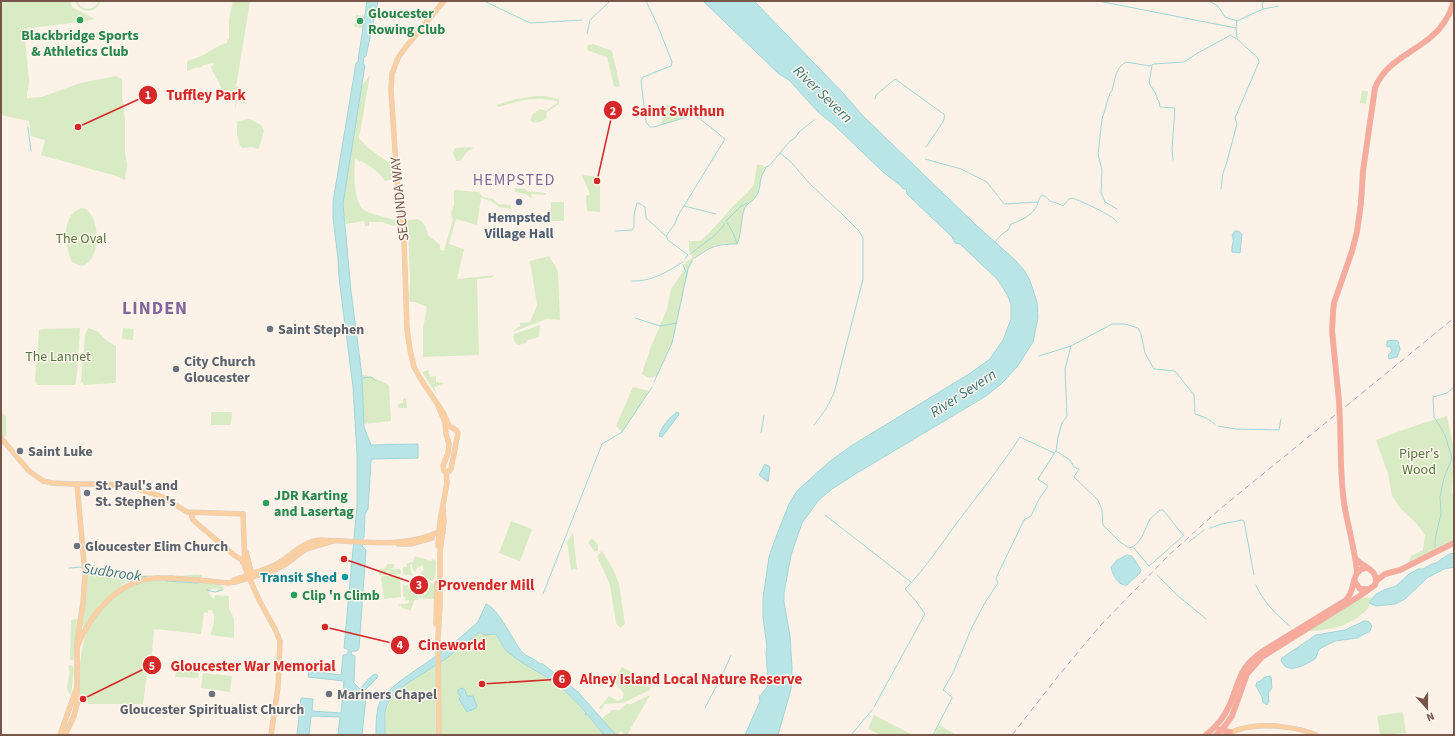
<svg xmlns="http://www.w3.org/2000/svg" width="1455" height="736" font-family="'Source Sans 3',sans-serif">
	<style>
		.green { fill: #d8ebc4 }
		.water { fill: #bae5e7; stroke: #a0d6d9 }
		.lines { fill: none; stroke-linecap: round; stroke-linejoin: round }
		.stream { stroke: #a0d6d9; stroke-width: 1 }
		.major-casing { stroke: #d9d0cc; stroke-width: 5.5 }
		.highway-casing { stroke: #d9d0cc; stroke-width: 6 }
		.major { stroke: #fbcf9f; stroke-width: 4.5 }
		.highway { stroke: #f7ab9d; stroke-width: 5.5 }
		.rail { stroke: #b3a4c7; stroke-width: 1; stroke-dasharray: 6 4; stroke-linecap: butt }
		.highway-bridge-casing { stroke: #d9d0cc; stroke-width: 6; stroke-linecap: butt }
		.highway-bridge { stroke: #f7ab9d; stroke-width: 5.5 }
		.leisure-dot { fill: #2e9e5b; stroke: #fff6ed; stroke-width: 1.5 }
		.service-dot { fill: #5c6f8a; stroke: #fff6ed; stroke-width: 1.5 }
		.worship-dot { fill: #6b7280; stroke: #fff6ed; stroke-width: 1.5 }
		.culture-dot { fill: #0f9aa8; stroke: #fff6ed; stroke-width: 1.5 }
		.labels { text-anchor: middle; stroke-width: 3; stroke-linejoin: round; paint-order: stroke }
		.leisure-label { font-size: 14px; font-weight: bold; fill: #27864d; stroke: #fff6ed; text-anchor: start }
		.street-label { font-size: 14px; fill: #77564a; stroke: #fff6ed }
		.service-label { font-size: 14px; font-weight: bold; fill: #4e5e75; stroke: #fff6ed }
		.park-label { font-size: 14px; fill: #567740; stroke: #fff6ed }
		.worship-label { font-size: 14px; font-weight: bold; fill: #5b616d; stroke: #fff6ed; text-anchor: start }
		.culture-label { font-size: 14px; font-weight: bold; fill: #0d838f; stroke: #fff6ed; text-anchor: end }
		.water-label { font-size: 15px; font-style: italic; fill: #3e787c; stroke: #fff6ed }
		.quarter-label { font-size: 16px; letter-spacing: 1px; fill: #83669a; stroke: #fff6ed }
		.district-label { font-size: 18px; font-weight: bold; letter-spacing: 1px; fill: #83669a; stroke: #fff6ed }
		.leader { fill: none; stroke: #d62828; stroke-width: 1.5 }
		.callout-dot { fill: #d62828; stroke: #fff6ed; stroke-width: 1.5 }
		.mark-label { font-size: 12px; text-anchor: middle; font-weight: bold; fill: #fff }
		.callout-label { font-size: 15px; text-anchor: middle; font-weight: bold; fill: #d62828; stroke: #fff6ed; stroke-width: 3; stroke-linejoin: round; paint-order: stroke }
	</style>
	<rect width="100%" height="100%" fill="#fdf2e7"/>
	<g class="green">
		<polygon points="1,1 71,1 72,7 95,19 87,21 24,29 29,81 28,91 27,92 27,98 42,97 80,83 106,78 116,76 122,79 122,96 125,120 125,152 127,165 125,180 116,176 41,155 45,140 31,136 29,121 1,115"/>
		<path d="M75,1H77C82,11 94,11 99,1H101C96,14 80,14 75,1Z"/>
		<path d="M233,1H250L237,81L236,85L231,84L241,88L236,89V97H239L236,98L237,101L245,102L244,104L240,102H237V104L236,102V112L235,101L225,102L223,91L212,70L211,67L214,64L213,63L204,65L200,68L198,67L187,71V62L189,60C204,58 212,47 227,43V40L229,39V19Z"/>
		<polygon points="356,15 365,16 363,28 354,27"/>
		<polygon points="593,44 612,51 620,86 616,87 614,86 607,57 589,51 587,49 588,45"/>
		<path d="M370,75L359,138L367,147L388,162L392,161L393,179L385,181C379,171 366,162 355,159C354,171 353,202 364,210C368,213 390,219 396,220V225L393,226L382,222H369V226H365L364,221L346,224L343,204L361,87Z"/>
		<polygon points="1362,91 1368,91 1366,104 1360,103"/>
		<path d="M536,96H545L559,99V104L546,113L547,117C544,121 539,122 534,123L530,120L533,114L540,109L546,111L558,102C540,95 517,101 499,107L496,105L516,99Z"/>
		<polygon points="667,105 690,114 687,117 661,125"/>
		<polygon points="250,119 261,125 264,131 259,148 257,149 252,147 242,148 240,146 237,134 237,122 238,121"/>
		<polygon points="470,147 474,148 468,151 460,161 456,161 453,153 455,148"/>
		<path d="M757,165H762L766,167C765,170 764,172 762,175C759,183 761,192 754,199C750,203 746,204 744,210C741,219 741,237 737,244C731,244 723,243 717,245C705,249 692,257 688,269L672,343L657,376L649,378L642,374L650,349L667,309L671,289L684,270L683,265L693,257L689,251V241H700L710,232L735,204L747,193L754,184Z"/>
		<polygon points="584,175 599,177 602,179 600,185 600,212 587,211 586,196 590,194 582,176"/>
		<polygon points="515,188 526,189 526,191 546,193 546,195 532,194 531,198 525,194 515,192"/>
		<polygon points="454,190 479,192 483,197 493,199 498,204 511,205 511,209 499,207 491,201 481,198 477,225 456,219 449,244 464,249 457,279 494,275 492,278 477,279 479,355 423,357 423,328 427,307 415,302 409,302 410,278 408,231 405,221 417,219 420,220 425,225 428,235 440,245 440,250 444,251 453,219 451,214 454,205"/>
		<rect x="551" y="202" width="13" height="19"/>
		<path d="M81,208L86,209C101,220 101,262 81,266L72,262C65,246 60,217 81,208Z"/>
		<polygon points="549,256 558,271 560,320 546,319 513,332 517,328 520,327 520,323 530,322 537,305 530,261"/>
		<polygon points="540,325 539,337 528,340 526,343 518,345 515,343 513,336 514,334"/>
		<polygon points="80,328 77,375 75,385 37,385 35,381 39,330 42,329"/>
		<polygon points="88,328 97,331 107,341 116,346 116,380 115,383 84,385 81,381 85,335"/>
		<polygon points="123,328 134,329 133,340 122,339"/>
		<polygon points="428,370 430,377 436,376 436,382 445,383 434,387 437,395 422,372"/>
		<polygon points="363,375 370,376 389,385 391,421 364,424 362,388"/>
		<polygon points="633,387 649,391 622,432 616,426"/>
		<polygon points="403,398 406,399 407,408 398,408 398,404 403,403"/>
		<polygon points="1,412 6,416 6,436 4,437 1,434"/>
		<polygon points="211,412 232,412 231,425 211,425"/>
		<polygon points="1447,416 1454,450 1452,492 1454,495 1454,540 1409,562 1411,556 1423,550 1425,535 1417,524 1401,509 1392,496 1388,474 1376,440 1417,425"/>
		<polygon points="511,521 532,529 520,561 499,553"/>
		<polygon points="573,532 577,569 571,570 567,542"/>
		<polygon points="592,538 598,545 598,550 595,552 588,543"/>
		<polygon points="602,551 613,569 619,584 625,624 620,628 616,623 610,585 597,556"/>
		<polygon points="415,556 431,561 432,559 436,561 435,579 434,579 433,581 416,579 418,575 424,570 422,565 417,568 415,572 413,570 412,565 410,564 410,568 413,576 403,574 403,567 406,567 407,563 413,562"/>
		<polygon points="387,564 394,564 394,568 388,569 387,575 379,575 380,569 386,568"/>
		<path d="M88,565C95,564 103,568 110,570C130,574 153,577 173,575V576C183,577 192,573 202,575V577L194,582L220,585L224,588V590L218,592L217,590L219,588L211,589L209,593L214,600L215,595L229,596V608L234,619V638L210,635C213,627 217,618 212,610H208V613L204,612L201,634L154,629L151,665L148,666L143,704H88L86,697L79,694C80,661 79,634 103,607C111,597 124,590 134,582H126L124,584L99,605L84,628L82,626L85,606L84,604Z"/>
		<polygon points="388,569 400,569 401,572 391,572 401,572 401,574 389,575"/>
		<polygon points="382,576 400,576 401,597 384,599 381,578"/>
		<polygon points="413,579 435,584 435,599 418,598 418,600 414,600 411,611 402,608 402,607 398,605 409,603 409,600 405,601 405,597 403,596 403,584 406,586 408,584 409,585 410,582"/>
		<path d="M1358,597L1372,598L1369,603V607C1353,626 1329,631 1305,631Z"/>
		<polygon points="79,619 74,659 72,661 70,659 71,620"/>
		<path d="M480,632L481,634H495C499,639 501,645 505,649C514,660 531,667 543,674C567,689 586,713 604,735H385L386,710L392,697L406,684L442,661Z"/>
		<path d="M70,665L73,666L74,669L71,695C62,687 73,676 68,667Z"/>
		<polygon points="622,667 650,682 651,686 650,690 623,703 605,704 601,710 599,708 609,696 618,701 622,699 624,694 614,681"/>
		<polygon points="177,668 199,670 198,678 175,677"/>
		<polygon points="203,673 232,676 230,692 201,688"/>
		<path d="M650,695L627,735L620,731L617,735H616L602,719C605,715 609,714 612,710H620L626,704H631Z"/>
		<polygon points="1403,712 1406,733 1380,735 1377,716"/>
		<polygon points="874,715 913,735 881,735 868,729"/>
		<polygon points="939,725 956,735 934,735"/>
	</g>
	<g class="water">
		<path d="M367,1H378L366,56L364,57L363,64L365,65L343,204L351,291L362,376L364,427L371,445L418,444V458L372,459L371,461L368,509L365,514L364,537L363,538L362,546L366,550L359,648L357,651H352L351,654L355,656L354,683L360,689C365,684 369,676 376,674L378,676L377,678L363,692L365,694L378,692L379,694L377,696L366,697L362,735H338L340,717L313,716L311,717L309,735H297L301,698L313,699L312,711L341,713L344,681L308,677L309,671L341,675L343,655L348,654V649L344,648L357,506V454L353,387L339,278L338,258L333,218V202L356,63L358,62L359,54Z"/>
		<polygon points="703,1 754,1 844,94 862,115 976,225 1014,259 1024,270 1030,281 1037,302 1038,318 1033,342 1017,367 1001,384 986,396 857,473 832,489 819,500 802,523 791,555 784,593 784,602 790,636 792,668 791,689 778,735 745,735 760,701 759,697 767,687 768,681 766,653 767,647 763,617 763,598 769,557 777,534 789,504 797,491 829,462 851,446 969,374 990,359 1003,340 1011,319 1011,305 1008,296 998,280 960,244 955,243 952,237 907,194 906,189 903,189 901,186 883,172 833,124 818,112 789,80 779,74"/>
		<path d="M1235,231H1238L1242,234L1240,253L1232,252C1231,246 1235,242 1232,235Z"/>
		<polygon points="1393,340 1398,341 1400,349 1397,357 1389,359 1388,355 1392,351 1390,346 1387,347 1387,341"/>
		<path d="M677,412L679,413L678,416L662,437L659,436C660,428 670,417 677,412Z"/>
		<polygon points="765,464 770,467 768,482 759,475"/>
		<polygon points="1454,553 1454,567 1444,569 1427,578 1405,599 1395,604 1376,606 1369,603 1375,595 1384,590 1396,586 1409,574 1418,569 1423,569 1430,565 1436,563 1449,554"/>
		<path d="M1127,555L1132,556L1141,570L1140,573L1127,585C1119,587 1112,574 1111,567L1117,560Z"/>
		<path d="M486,604C499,609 512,640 522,652C525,656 531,657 535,660C538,662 539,664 543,664L578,692L616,735H604L587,714L585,715L586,713C574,698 557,683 543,675C532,668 519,662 509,653C502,648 501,640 495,634L484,635L480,632L444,660L406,684L392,697L387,705L385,712V735H376C376,726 376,710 380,702C388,685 426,665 441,652L447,649L478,622Z"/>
		<path d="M1364,621C1369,621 1370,622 1372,626L1370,631L1357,638L1335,641L1321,648L1318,651L1316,658C1306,665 1286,676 1281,660L1282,658L1316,635L1345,630Z"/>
		<polygon points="1269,676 1271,677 1272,688 1268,693 1269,701 1267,705 1263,702 1262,697 1256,686 1257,682 1259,682 1265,677"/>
		<polygon points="462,688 465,690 467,696 473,696 477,706 476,708 467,712 459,699 461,697 458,693 458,690"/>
	</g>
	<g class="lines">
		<g class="stream">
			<polyline points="484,1 530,23 582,20"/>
			<polyline points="646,1 657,24 672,62 671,66 643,77 641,81 646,122 650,127 654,127 687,117 690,114 699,118 725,139 679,214 674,225 666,236"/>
			<polyline points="1098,1 1236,28 1237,21"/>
			<polyline points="1209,1 1218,6 1225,17 1237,21 1263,9 1279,6"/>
			<polyline points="1263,9 1262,4 1264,1"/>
			<polyline points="587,34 590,20 610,1"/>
			<polyline points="1152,66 1149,83 1157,96 1157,99 1159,101 1160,107 1175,108 1172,149 1173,160"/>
			<polyline points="875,99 876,95 895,79 945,115 943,122 926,147"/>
			<polyline points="28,127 31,151"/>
			<polyline points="780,153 791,162 810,184 841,213 859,231 863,238 863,279 834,393 826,409 814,425"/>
			<polyline points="925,159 961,169 987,182 1004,204 1038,202"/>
			<polyline points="1221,189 1223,173 1226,165 1237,124 1235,118 1259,62 1258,58 1237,39 1236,28"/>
			<polyline points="684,206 716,214"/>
			<path d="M1117,209L1105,202L1101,192L1102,170L1098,154L1102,119L1110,93L1112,91C1115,80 1115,68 1126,62L1150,66L1154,64L1184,62L1196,54L1227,37L1230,35L1237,39"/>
			<polyline points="726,221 741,206 747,203"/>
			<polyline points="727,222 734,235 737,243"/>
			<polyline points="616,231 632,230 634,227 634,215 637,203 639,203 645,207 646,218 666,236 668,240 688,255 685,259"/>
			<path d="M995,242L1001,235L1008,230L1011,224C1023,220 1037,213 1039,199L1042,195C1046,196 1047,199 1050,201C1055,203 1059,203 1063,206L1069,199L1072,198C1083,202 1111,214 1117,222"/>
			<polyline points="690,254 714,236 725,224"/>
			<path d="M695,258C711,246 717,244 737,244C741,237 741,219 744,210C746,204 750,203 754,199C761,192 759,183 762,175C764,172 765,170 766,167L770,165L790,141L795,138L799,132L814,120"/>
			<polyline points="683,265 687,274"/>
			<path d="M632,281C651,282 667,272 683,262"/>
			<polyline points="635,318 660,326 677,323"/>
			<path d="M1071,346L1065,369L1067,416L1062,423L1058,437L1056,451L1070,460L1074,467L1079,469L1074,477L1098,500L1102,510L1103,525L1120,542L1129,548C1141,546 1145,528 1150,519C1153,516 1157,513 1160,510H1163L1184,536"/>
			<polyline points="1039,356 1071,346 1112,324 1125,324 1138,328 1141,334 1145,353 1154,369 1175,371 1194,395 1195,414 1206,418 1215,424"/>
			<polyline points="362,378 371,377 376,381"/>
			<polyline points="654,382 672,343 688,269 692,261"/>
			<polyline points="1218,426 1235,429 1279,430 1281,419"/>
			<polyline points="761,433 764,415"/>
			<polyline points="825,515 911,582"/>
			<polyline points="1210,528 1222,524 1242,520 1244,521 1254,575"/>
			<polyline points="1189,542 1204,530"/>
			<polyline points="1435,547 1435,539 1441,514 1440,497 1444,478 1452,458 1445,435 1434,417 1433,397 1447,393 1454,387"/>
			<polyline points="1134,548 1149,566 1183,536"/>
			<polyline points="86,567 97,570 148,577"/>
			<polyline points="69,568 83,567"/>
			<polyline points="1157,575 1177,595 1206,619"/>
			<polyline points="167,581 198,583"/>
			<path d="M1256,585C1261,599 1278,617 1290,626"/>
			<polyline points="207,590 215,592 222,590"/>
			<polyline points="543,594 602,444 622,432 652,387"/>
			<path d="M874,707L925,614L915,600L905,589C924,570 940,546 956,524C978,495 1000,468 1020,437L1054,453"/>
			<polyline points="705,708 725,669 731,655"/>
			<polyline points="851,735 872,710"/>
			<polyline points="933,735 952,698 951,696 943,690 953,673 972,627 986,601 998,583 996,578 1024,520 1031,516 1038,501 1048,486 1038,479 1056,451"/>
		</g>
		<defs>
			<g id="major">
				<polyline points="438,406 445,422 446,434 449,444 448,453 443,466 444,471 448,472 451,469 458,433 456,430 449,426 444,414 420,378 414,367 410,350 407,329 404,242 397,180 391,90 392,74 398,58 405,48 444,1"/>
				<polyline points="1,438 29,471 43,481 52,483 71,484 107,484 135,488 163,497 187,512 243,514"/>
				<polyline points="191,513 193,520 234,555 242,560 243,563"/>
				<polyline points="243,514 245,568 259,600 275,629 280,641 278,687 271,735"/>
				<polyline points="398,544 411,544 432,538"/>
				<polyline points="438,546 440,521 447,483 446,472"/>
				<polyline points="246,552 252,575"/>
				<path d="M234,580C247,575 262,571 275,565C291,557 301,541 321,540C359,541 402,549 439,532L443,533"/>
				<polyline points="436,624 437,583"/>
				<path d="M77,647C91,613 118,580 157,578C180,577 205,581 228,583L235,582L273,571L286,564L306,549L333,541"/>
				<polyline points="60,735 76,690"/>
				<polyline points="65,735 74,716 77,704 77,643 83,603 85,574 77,484"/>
				<polyline points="439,735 438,637 440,606 440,552 444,522 443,508"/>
				<path d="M1223,735C1232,732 1240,728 1250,727C1268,724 1299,727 1316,735"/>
			</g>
			<g id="highway">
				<path d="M1339,401L1332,331L1333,312L1334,303L1352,251L1357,232L1361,203L1363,171L1375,88C1385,62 1411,54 1431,37C1442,28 1450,15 1454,1"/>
				<path d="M1340,422C1341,450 1340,481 1345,509C1349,530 1355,551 1357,572"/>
				<polyline points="1376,581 1385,574 1400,570 1454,543"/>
				<polyline points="1355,582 1360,589 1368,589"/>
				<polyline points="1219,730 1230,732"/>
				<path d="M1206,735C1216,727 1224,718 1229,706C1235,694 1237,680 1245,668C1249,662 1256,656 1263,651L1346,600C1357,589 1350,570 1366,568"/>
				<path d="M1216,735L1225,726L1232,716L1247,674L1262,657L1358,597L1375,585C1380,570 1364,568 1356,559"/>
			</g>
		</defs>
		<use href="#major" class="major-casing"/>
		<use href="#highway" class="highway-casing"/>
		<use href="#major" class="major"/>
		<use href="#highway" class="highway"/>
		<polyline class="rail" points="1012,735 1059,675 1099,627 1169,555 1220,509 1454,318"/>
		<defs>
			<polyline id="highway-bridge" points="1339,401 1340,422"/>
		</defs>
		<use href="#highway-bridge" class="highway-bridge-casing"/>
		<use href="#highway-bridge" class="highway-bridge"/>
	</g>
	<g class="leisure-dot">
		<circle cx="80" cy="20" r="4"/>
		<circle cx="360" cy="21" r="4"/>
		<circle cx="266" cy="503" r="4"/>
		<circle cx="294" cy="595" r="4"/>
	</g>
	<circle class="service-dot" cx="519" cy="202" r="4"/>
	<g class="worship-dot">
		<circle cx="270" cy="329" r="4"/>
		<circle cx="176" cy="369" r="4"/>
		<circle cx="20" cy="451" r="4"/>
		<circle cx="87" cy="493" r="4"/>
		<circle cx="77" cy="546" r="4"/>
		<circle cx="212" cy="694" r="4"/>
		<circle cx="329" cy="694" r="4"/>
	</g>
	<circle class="culture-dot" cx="345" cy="577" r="4"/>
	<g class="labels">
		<g class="leisure-label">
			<text x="368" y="18">Gloucester<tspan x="368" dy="16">Rowing Club</tspan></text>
			<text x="80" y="40" text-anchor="middle">Blackbridge Sports<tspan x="80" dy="16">&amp; Athletics Club</tspan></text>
			<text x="274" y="500">JDR Karting<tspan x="274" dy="16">and Lasertag</tspan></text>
			<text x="302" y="600">Clip 'n Climb</text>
		</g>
		<g class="street-label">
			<text transform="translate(399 199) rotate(-96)" y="5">SECUNDA WAY</text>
		</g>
		<g class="service-label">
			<text x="519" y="222">Hempsted<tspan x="519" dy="16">Village Hall</tspan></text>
		</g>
		<g class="park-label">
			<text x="81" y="243">The Oval</text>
			<text x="58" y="361">The Lannet</text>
			<text x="1419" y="458">Piper's<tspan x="1419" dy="16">Wood</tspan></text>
		</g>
		<g class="worship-label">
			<text x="278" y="334">Saint Stephen</text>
			<text x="184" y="366">City Church<tspan x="184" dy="16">Gloucester</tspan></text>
			<text x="28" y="456">Saint Luke</text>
			<text x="95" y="490">St. Paul's and<tspan x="95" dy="16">St. Stephen's</tspan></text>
			<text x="85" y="551">Gloucester Elim Church</text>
			<text x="337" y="699">Mariners Chapel</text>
			<text x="212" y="714" text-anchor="middle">Gloucester Spiritualist Church</text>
		</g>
		<g class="culture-label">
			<text x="337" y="582">Transit Shed</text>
		</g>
		<g class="water-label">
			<text transform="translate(823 94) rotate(44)" y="5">River Severn</text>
			<text transform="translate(963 393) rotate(-33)" y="5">River Severn</text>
			<text transform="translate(112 572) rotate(8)" y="5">Sudbrook</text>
		</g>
		<g class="quarter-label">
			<text x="514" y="185">HEMPSTED</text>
		</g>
		<g class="district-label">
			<text x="155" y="314">LINDEN</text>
		</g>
	</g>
	<path class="leader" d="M78 127L148 95M597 181L613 110M344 559L419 585M325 627L400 645M83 699L152 665M482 684L562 679"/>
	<g class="callout-dot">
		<circle cx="78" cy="127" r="4"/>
		<circle cx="597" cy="181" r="4"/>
		<circle cx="344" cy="559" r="4"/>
		<circle cx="325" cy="627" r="4"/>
		<circle cx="83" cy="699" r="4"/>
		<circle cx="482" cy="684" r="4"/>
		<circle cx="148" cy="95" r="10"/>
		<circle cx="613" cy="110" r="10"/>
		<circle cx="419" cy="585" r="10"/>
		<circle cx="400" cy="645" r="10"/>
		<circle cx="152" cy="665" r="10"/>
		<circle cx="562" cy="679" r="10"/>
	</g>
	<g class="mark-label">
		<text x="148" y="99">1</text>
		<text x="613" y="115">2</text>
		<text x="419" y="589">3</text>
		<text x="400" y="649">4</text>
		<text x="152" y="670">5</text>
		<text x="562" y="683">6</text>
	</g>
	<g class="callout-label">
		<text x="206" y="100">Tuffley Park</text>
		<text x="678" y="116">Saint Swithun</text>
		<text x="486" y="590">Provender Mill</text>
		<text x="452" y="650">Cineworld</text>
		<text x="253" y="671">Gloucester War Memorial</text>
		<text x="691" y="684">Alney Island Local Nature Reserve</text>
	</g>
	<rect width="1455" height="736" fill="none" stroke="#77564a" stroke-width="4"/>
	<g transform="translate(1427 708) rotate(159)" stroke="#fff6ed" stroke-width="3" paint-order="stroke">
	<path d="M0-3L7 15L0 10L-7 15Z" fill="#77564a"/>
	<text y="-6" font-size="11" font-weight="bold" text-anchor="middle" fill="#77564a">N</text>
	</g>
</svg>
